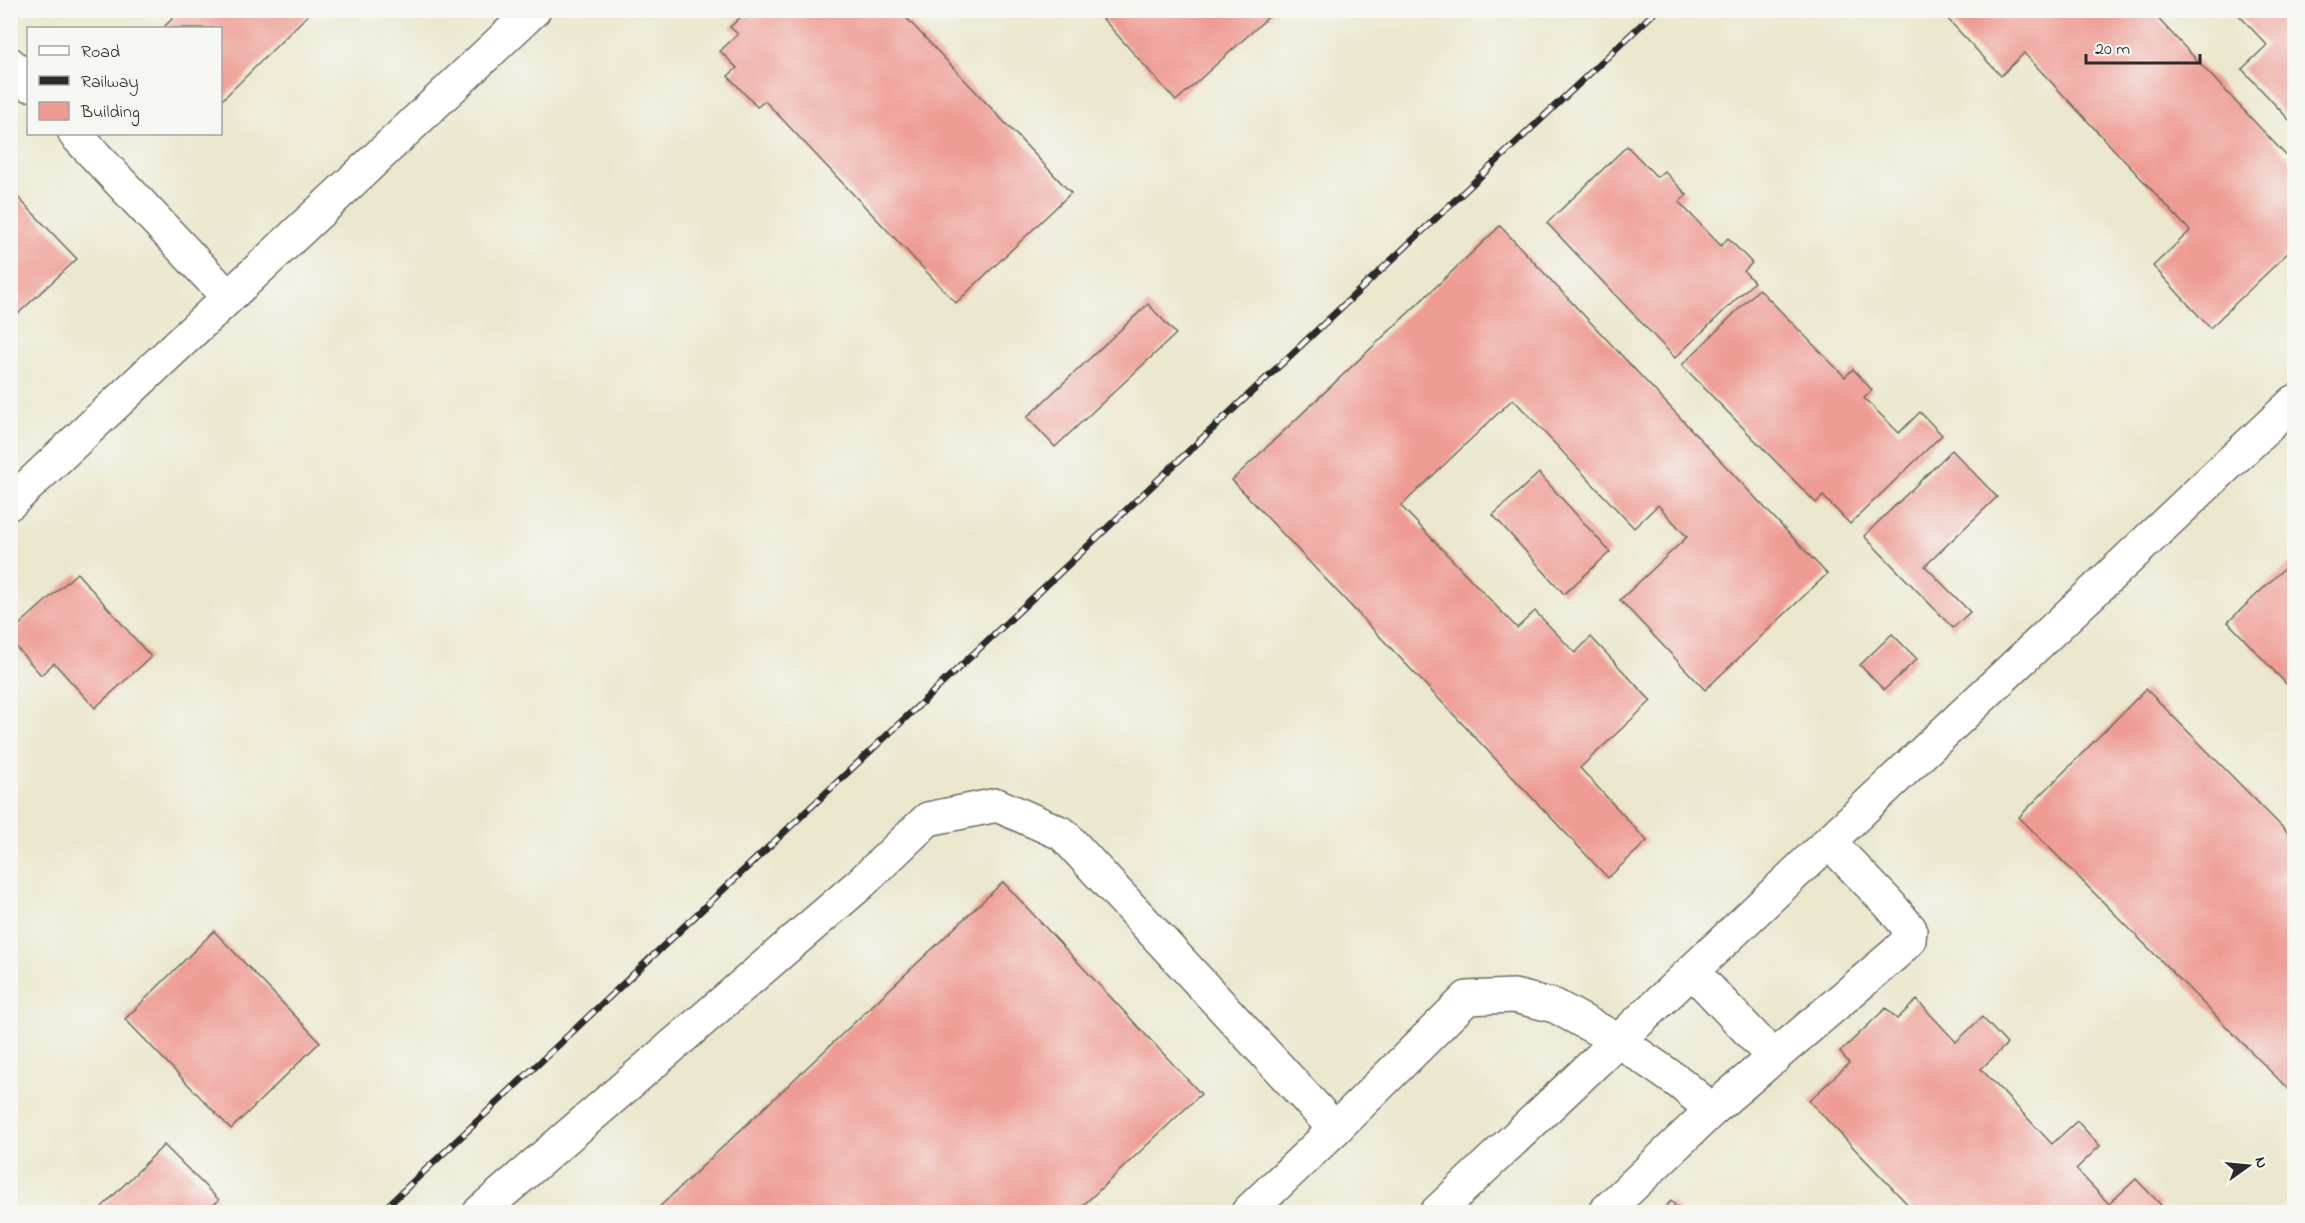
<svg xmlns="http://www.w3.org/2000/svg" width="2305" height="1223" font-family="'Indie Flower',sans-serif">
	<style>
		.building { fill: #ee9b93 }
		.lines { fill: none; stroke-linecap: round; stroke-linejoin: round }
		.minor-casing { stroke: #6e6d64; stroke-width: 36 }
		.minor { stroke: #fff; stroke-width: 33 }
		.rail-casing { stroke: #2b2b2b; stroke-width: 7 }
		.rail { stroke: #f6f6f2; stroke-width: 4.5; stroke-dasharray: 14; stroke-linecap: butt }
	</style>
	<rect width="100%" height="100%" fill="#f6f6f2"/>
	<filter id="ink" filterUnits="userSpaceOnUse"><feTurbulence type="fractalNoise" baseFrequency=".0167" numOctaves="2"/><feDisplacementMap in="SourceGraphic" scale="12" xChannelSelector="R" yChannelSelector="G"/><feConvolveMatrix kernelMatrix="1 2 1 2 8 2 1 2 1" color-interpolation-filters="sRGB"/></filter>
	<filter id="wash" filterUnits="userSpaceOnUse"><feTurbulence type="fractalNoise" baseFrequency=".008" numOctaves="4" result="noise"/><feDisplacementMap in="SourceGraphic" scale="24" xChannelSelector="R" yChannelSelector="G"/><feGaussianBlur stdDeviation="1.35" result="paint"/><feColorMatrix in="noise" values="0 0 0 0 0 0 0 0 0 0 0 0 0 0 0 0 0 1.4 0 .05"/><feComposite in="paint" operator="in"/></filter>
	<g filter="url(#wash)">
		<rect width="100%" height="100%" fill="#ebe7cd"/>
		<g id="blocks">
			<g class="building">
				<polygon points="181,10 313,10 220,102 220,28 163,28"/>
				<polygon points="762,10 899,10 1071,193 956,303 765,101 757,107 728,76 737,68 720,51 738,34 730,27 747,11 754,18"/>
				<polygon points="1095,10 1276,10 1176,101"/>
				<polygon points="1946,10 2150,10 2294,164 2294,247 2210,328 2153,266 2190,231 2024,53 2001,76 1943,14"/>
				<polygon points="2234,10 2294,10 2294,125 2242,69 2267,45"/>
				<polygon points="1627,146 1657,177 1664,171 1687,195 1679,202 1721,246 1728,238 1752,263 1744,271 1754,282 1675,358 1547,223"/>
				<polygon points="10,189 77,259 10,321"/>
				<polygon points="1500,226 1827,574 1705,690 1620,600 1687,537 1658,505 1634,528 1513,399 1401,506 1517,628 1535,611 1575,653 1591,637 1651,701 1580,768 1647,841 1608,878 1232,480"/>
				<polygon points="1759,289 1845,377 1853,369 1872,390 1864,398 1899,433 1920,412 1942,435 1850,524 1823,496 1816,503 1682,365"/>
				<polygon points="1148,304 1176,334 1055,447 1027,417"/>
				<polygon points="1952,450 1997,497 1925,566 1970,612 1953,628 1864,536"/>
				<polygon points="1539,473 1610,552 1564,594 1493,515"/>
				<polygon points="2294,559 2294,692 2228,622"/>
				<polygon points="77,573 151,657 95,708 54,663 41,675 10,640 10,633"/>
				<polygon points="1892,634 1917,659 1884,690 1860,665"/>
				<polygon points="2146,689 2294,839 2294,1095 2019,817"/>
				<polygon points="1003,882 1201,1094 1076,1212 654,1212"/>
				<polygon points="214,931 320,1042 231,1129 125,1019"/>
				<polygon points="1917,1000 1956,1042 1982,1017 2007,1044 1981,1069 2052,1144 2077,1121 2100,1146 2076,1169 2109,1204 2136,1179 2161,1205 2153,1212 1915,1212 1809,1101 1849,1063 1840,1052 1886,1008 1897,1019"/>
				<polygon points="164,1145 219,1200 206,1212 97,1212"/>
				<polygon points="1671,1201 1681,1212 1659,1212"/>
				<polygon points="1096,1205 1104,1212 1088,1212"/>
			</g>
		</g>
	</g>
	<g filter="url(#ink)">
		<use href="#blocks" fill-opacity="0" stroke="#6e6d64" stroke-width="1.5"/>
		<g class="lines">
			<defs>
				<g id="minor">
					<polyline points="10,64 28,84"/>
					<polyline points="75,134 228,297"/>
					<polyline points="10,503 534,10"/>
					<polyline points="1693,972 1774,1058"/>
					<polyline points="480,1212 860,884 928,819 997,805 1063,834 1335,1129"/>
					<polyline points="1248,1212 1335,1129 1467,998 1514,996 1555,1006 1619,1041 1680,1083 1712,1110"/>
					<polyline points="1437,1212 2294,402"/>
					<polyline points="1605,1212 1712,1110 1896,953 1909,940 1910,929 1889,904 1829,842"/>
				</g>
			</defs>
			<use href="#minor" class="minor-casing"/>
			<use href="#minor" class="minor"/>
			<defs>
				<polyline id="rail" points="381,1212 1657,10"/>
			</defs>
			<use href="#rail" class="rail-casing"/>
			<use href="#rail" class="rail"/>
		</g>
	</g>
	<rect width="2305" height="1223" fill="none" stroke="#f6f6f2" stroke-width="36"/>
	<rect x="27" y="27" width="195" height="108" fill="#f6f6f2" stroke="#a5a5a2" stroke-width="1.5"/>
	<rect x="39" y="46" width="30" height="9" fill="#ffffff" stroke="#a5a5a2" stroke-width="1.5"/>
	<text x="81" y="57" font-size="18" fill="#2b2b2b">Road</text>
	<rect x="39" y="76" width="30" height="9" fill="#2b2b2b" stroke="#a5a5a2" stroke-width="1.5"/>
	<text x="81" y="87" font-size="18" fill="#2b2b2b">Railway</text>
	<rect x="39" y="102" width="30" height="18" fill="#ee9b93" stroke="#a5a5a2" stroke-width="1.5"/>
	<text x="81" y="117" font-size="18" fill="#2b2b2b">Building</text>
	<g transform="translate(2248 1166) rotate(75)" stroke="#f6f6f2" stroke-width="4.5" paint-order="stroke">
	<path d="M0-4.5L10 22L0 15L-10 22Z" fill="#2b2b2b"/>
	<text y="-9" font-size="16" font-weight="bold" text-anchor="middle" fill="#2b2b2b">N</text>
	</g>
	<path d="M2086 54v9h114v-9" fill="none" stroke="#2b2b2b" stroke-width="3"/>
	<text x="2095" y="54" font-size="18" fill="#2b2b2b" stroke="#f6f6f2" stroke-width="4.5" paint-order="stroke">20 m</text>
</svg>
